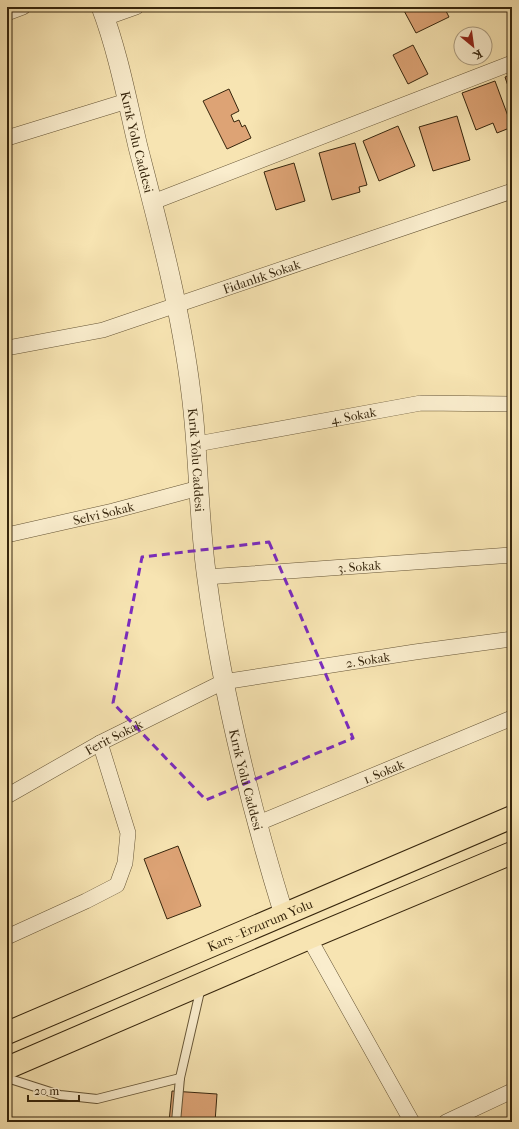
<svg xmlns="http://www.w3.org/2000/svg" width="519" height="1129" font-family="'IM FELL French Canon',serif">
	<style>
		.building { fill: #dda375; stroke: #36250c }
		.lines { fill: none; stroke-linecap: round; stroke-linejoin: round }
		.service-casing { stroke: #665536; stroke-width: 10 }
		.minor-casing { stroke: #665536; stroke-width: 16 }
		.tertiary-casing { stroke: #665536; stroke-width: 20 }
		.trunk-casing { stroke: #36250c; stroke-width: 24 }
		.service { stroke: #faedcd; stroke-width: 8 }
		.minor { stroke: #faedcd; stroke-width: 15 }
		.tertiary { stroke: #faedcd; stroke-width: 19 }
		.trunk { stroke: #f7e4b2; stroke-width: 22 }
		.marked { fill: none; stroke: #7b2cbf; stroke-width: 3; stroke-dasharray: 8 5; stroke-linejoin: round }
		.labels { text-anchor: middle; stroke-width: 3; stroke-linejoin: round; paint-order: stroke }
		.street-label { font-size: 13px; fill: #36250c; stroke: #faedcd }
	</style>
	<rect width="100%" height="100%" fill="#f7e4b2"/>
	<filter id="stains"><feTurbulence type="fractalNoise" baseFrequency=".005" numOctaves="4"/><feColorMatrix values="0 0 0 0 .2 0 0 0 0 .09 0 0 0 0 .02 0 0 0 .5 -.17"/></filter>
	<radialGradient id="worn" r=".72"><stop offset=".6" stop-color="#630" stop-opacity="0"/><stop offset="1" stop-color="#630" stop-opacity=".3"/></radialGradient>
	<g class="building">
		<polygon points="402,7 444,7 449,17 416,33"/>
		<polygon points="413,45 428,74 408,84 393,55"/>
		<polygon points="512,75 512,98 505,77"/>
		<polygon points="495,81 512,127 497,133 493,123 476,130 462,93"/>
		<polygon points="229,89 239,111 231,115 234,122 239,120 242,127 245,125 251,138 227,149 203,101"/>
		<polygon points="457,116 470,160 433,171 419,127"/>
		<polygon points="398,126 415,166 379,181 363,141"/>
		<polygon points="355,143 367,185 359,187 360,192 332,200 319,153"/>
		<polygon points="294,163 305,201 276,210 264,172"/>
		<polygon points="178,846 201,906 167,919 144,859"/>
		<polygon points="172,1091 217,1094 215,1122 169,1122"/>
	</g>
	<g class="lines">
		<defs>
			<g id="service">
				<polyline points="7,1078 60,1095 97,1099 180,1078"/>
				<polyline points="176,1122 180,1078 201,987"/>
			</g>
			<g id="minor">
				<polyline points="7,13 23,7"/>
				<polyline points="105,18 136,7"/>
				<polyline points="7,138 127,101"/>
				<polyline points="153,202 512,63"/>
				<path id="s1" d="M7,348L103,330L512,191"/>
				<path id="s2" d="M197,444L421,403L512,404"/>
				<path id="s3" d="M7,535L113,511L199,488"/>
				<path id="s4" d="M206,577L512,555"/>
				<path id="s5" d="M7,796L100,743L223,682L415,652L512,639"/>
				<path id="s6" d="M256,824L512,718"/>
				<polyline points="7,937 86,901 117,885 125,863 128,833 100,743"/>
				<polyline points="309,938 412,1122"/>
				<polyline points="446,1122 512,1091"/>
			</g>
			<g id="tertiary">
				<path id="s7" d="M101,7C118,52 127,100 138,147C159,228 181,310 191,393C199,454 198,517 207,579C222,693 250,805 284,915"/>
			</g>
			<g id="trunk">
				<path id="s8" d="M7,1033L512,817"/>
				<polyline points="7,1068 309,938 512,853"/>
			</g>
		</defs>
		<use href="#service" class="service-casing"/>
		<use href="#minor" class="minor-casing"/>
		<use href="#tertiary" class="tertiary-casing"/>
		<use href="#trunk" class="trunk-casing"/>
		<use href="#service" class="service"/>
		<use href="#minor" class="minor"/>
		<use href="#tertiary" class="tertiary"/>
		<use href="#trunk" class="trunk"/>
	</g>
	<path class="marked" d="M269,542L353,738L206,800L113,703L142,557Z"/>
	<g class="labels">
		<g class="street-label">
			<text dy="5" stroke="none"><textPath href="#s7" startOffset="140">Kırık Yolu Caddesi</textPath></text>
			<text dy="5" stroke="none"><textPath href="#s1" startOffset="265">Fidanlık Sokak</textPath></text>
			<text dy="5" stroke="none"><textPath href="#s2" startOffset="159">4. Sokak</textPath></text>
			<text dy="5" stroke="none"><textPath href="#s7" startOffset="464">Kırık Yolu Caddesi</textPath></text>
			<text dy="5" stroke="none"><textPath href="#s3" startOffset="99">Selvi Sokak</textPath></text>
			<text dy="5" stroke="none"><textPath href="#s4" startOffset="154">3. Sokak</textPath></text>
			<text dy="5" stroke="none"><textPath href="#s5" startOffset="391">2. Sokak</textPath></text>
			<text dy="5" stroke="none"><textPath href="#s5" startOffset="122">Ferit Sokak</textPath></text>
			<text dy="5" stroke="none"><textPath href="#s6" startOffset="138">1. Sokak</textPath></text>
			<text dy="5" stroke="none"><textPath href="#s7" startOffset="788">Kırık Yolu Caddesi</textPath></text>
			<text dy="5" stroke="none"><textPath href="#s8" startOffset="275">Kars - Erzurum Yolu</textPath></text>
		</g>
	</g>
	<rect width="519" height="1129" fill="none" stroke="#f7e4b2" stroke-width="24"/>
	<rect x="8" y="8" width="503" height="1113" fill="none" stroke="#36250c" stroke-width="2"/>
	<rect x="12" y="12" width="495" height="1105" fill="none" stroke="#36250c"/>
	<g transform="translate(473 46) rotate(151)"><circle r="19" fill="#faedcd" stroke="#ac9d80"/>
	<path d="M0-3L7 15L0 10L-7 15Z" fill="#8f2418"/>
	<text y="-6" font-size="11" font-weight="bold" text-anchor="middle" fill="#36250c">K</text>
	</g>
	<path d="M28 1095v6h51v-6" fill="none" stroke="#36250c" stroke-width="2"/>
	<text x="34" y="1095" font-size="12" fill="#36250c" stroke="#faedcd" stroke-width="3" paint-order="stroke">20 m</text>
	<rect width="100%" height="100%" filter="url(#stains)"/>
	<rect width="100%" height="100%" fill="url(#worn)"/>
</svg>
